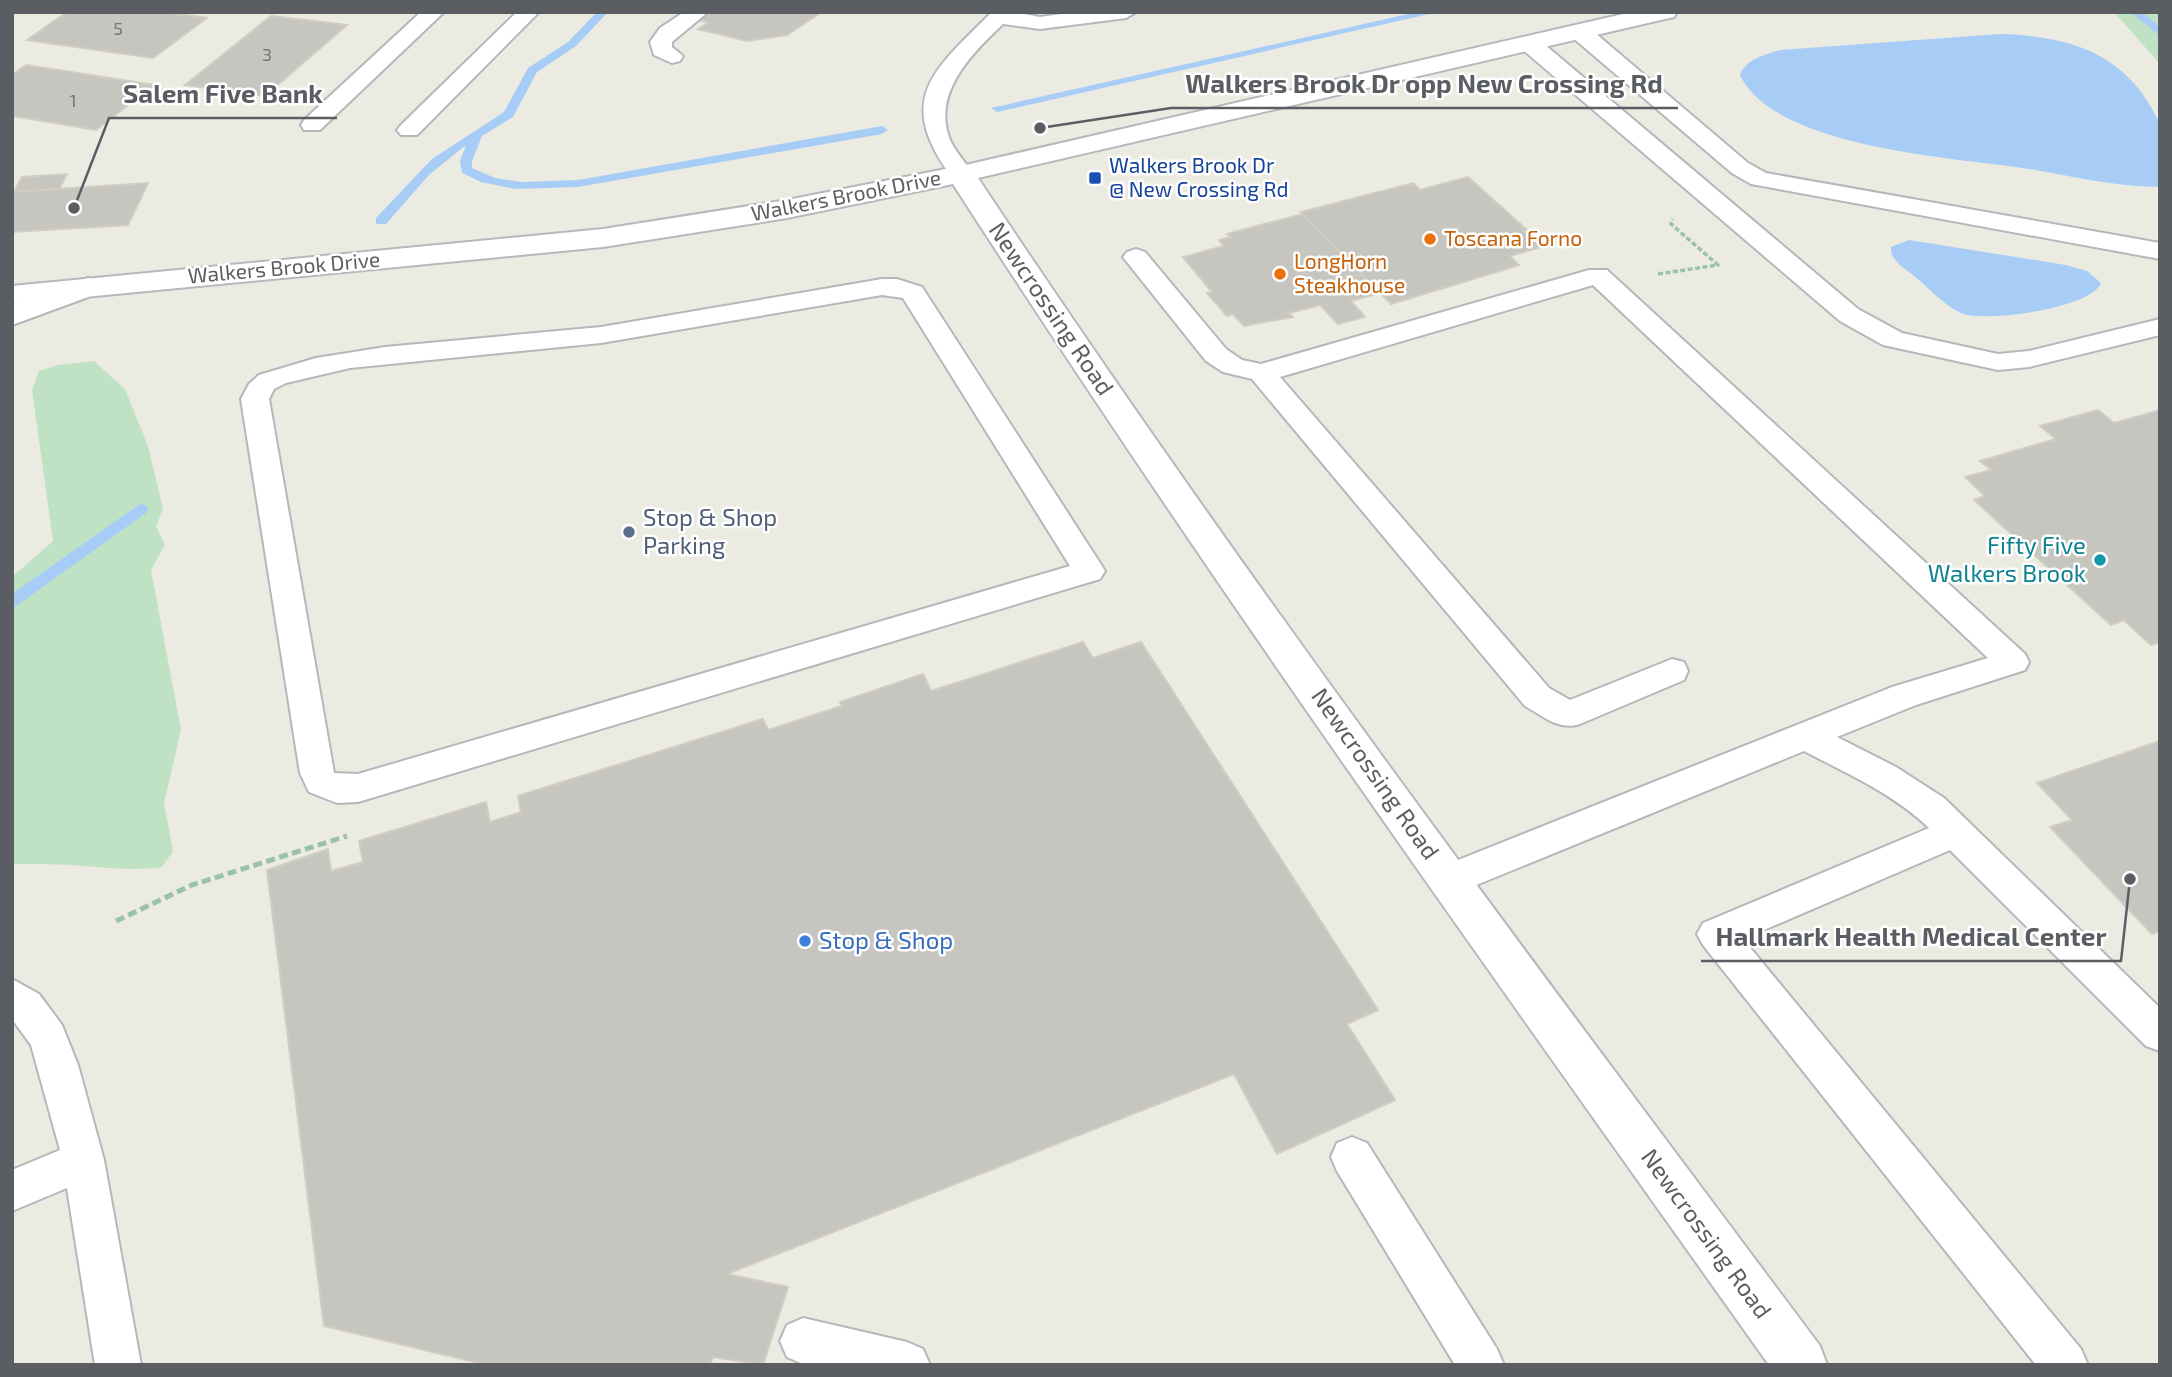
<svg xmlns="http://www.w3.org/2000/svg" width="2172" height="1377" font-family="'Exo 2',sans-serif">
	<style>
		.green { fill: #c0e2c4 }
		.water { fill: #a7cdf7 }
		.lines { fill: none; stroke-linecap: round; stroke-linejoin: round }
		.stream { fill: #a7cdf7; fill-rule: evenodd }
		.building { fill: #c7c5c0; stroke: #d0cdc1; stroke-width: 2 }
		.lane-casing { stroke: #b5b7bb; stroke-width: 4 }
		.street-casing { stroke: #b5b7bb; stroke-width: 4 }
		.secondary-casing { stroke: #b6b8bd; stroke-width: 4 }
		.path-far1 { stroke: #9ac2a9; stroke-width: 3.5; stroke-dasharray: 5 2.5; stroke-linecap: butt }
		.path { stroke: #9ac2a9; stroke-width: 5; stroke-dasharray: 9 4.5; stroke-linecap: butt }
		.lane { fill: #fff; fill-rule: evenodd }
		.street { fill: #fff; fill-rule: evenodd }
		.secondary { fill: #fff; fill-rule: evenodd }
		.transit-dot { fill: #1a4fb4; stroke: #fff; stroke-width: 2.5 }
		.food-dot { fill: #e8710a; stroke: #fff; stroke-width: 2.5 }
		.service-dot { fill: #5c6f8a; stroke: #fff; stroke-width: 2.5 }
		.culture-dot { fill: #0f9aa8; stroke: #fff; stroke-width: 2.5 }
		.shop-dot { fill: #3f7fe0; stroke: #fff; stroke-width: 2.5 }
		.labels { text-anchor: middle; stroke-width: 5; stroke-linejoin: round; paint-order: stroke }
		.far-number-label { font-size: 18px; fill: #75777a }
		.far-transit-label { font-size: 21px; fill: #164399; stroke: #fff; text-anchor: start }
		.far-street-label { font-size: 21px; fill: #5a5d62; stroke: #fff }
		.far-food-label { font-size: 21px; fill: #c56008; stroke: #fff; text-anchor: start }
		.street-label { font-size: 24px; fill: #5a5d62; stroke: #fff }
		.service-label { font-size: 24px; fill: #4e5e75; stroke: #fff; text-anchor: start }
		.culture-label { font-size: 24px; fill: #0d838f; stroke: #fff; text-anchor: end }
		.shop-label { font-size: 24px; fill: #366cbe; stroke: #fff; text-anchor: start }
		.leader { fill: none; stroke: #5a5d62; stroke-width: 2.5 }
		.callout-dot { fill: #5a5d62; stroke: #fff; stroke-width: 2.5 }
		.callout-label { font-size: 26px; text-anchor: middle; font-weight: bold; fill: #5a5d62; stroke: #fff; stroke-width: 5; stroke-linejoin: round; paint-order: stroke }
	</style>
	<rect width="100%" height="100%" fill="#ecebe2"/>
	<g class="green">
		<polygon points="2114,12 2160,12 2160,64"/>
		<path d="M94,361L125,389L148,446L163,509L156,526L165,545L151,570L181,730L164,803L173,851L162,867C134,871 112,868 84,866C61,864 36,864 12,864V577L53,541L32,390L39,371L58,365Z"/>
	</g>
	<g class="water">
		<path d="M2000,34C2072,36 2127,54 2159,122C2164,134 2160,172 2160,187C2112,187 2064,174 2016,167C1946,157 1773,146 1740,75C1746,59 1764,55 1780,50Z"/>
		<path d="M1909,240L2066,265L2087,271L2101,283C2092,308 1989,322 1964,314C1946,308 1928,287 1913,275C1903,267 1890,260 1891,247Z"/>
	</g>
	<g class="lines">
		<g class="stream">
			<polygon points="597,12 608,12 576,46 537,72 513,117 482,136 472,161 472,168 495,178 522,182 578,180 882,126 888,130 882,134 578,187 515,189 481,182 462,173 460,161 466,145 429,175 386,224 376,224 376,218 432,159 504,112 528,68 568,42"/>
			<polygon points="1417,12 1438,12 997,112 991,108"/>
			<polygon points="2130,12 2142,12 2160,27 2160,36"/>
			<polygon points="140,504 146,505 148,509 146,513 12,609 12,594"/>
		</g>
	</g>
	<g class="building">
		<polygon points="67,12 165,12 207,18 153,58 27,40"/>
		<polygon points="713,12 819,12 820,13 787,35 747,41 698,29 708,23 700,20"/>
		<polygon points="271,16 347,25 265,96 185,85"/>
		<polygon points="26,65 154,85 96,130 12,116 12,75"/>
		<polygon points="67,174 59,189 14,192 22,177"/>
		<polygon points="1468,177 1527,230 1523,231 1541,247 1510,256 1519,265 1391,304 1301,212 1413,183 1420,190"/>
		<polygon points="148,183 128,225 12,232 12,192"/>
		<polygon points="1303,214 1380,293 1351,301 1365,317 1338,324 1320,305 1289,313 1293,317 1244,326 1233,314 1227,316 1207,293 1212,292 1183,257 1224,246 1219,240 1231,237 1227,234"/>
		<polygon points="2098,410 2114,423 2160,410 2160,642 2151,645 2124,620 2111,625 1974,500 1985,496 1965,477 1991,470 1980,461 2056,439 2040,426"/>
		<polygon points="1083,642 1093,658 1141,642 1378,1010 1347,1024 1395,1100 1277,1154 1234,1074 727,1274 788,1287 763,1365 713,1357 710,1365 487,1365 324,1326 267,870 328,849 331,871 363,862 359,841 486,802 490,822 521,812 518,796 763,719 768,730 842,706 840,702 923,674 931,691"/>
		<polygon points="2160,741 2160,931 2152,934 2050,827 2072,820 2037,783"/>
	</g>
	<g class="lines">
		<defs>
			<g id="lane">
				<polygon points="421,12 444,12 320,130 304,130 301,125 304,120"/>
				<polygon points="517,12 539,12 417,135 401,135 397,130 401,125"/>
				<polygon points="684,12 708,12 672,42 672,47 683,56 680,61 672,63 654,55 650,42 660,28"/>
				<path d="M1014,12L1040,17L1075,12H1136L1126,18L1040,29L1003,24C971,54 930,95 951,142C957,154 966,163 973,174L969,179H953C894,99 932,72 991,13Z"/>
				<polygon points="1580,26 1588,27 1748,163 1766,173 2160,243 2160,259 1751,184 1732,173 1572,37 1569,32"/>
				<polygon points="1530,38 1538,39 1858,309 1902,333 1998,354 2029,351 2160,319 2160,335 2029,367 1998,370 1883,345 1840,321 1522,49 1519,44 1522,39"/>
				<path d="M1136,249L1145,252L1226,349L1242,360L1261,364L1589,270H1607L2025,654L2029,662L2025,670L1916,705L1837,737L1896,767L1944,798L2160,1008V1051L2146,1046L1950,850L1743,939L2081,1349L2088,1365H2036L1703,945L1697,934L1703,923L1929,828C1894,794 1846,773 1804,751L1464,890L1451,894L1438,890L1433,879L1438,868L1892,687L1988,658L1593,285L1280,377L1549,688L1570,700L1672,659L1684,662L1688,671L1684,680L1580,724C1559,731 1543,716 1525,706L1252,379L1223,372L1206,361L1123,257L1127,252Z"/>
				<path d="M882,279H897L922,287L1100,563L1105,571L1100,579L358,802L337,803L309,792L300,773L241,399L249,384L259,375L316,358L385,347L601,327ZM882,295L903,298L1070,566L358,774L334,773L269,399L274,389L286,383L350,368L601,343Z"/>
				<polygon points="12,979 39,994 62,1025 78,1065 104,1160 141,1365 95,1365 67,1188 12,1211 12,1170 60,1150 31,1045 12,1019"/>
				<polygon points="1352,1137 1367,1143 1497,1349 1504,1365 1455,1365 1337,1171 1331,1157 1337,1143"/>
				<polygon points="803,1318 907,1342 923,1349 930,1365 803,1364 787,1357 780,1341 787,1325"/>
			</g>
			<polygon id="street" points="88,278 99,281 103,287 99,293 12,325 12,305"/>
			<path id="secondary" d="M1632,12H1677L1674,17L1665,19L978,178C1243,578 1533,962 1820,1346L1827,1365H1769C1492,975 1212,586 953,184L787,218L603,247L12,304V286L603,229L787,200L961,166Z"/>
		</defs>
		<use href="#lane" class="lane-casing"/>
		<use href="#street" class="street-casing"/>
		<use href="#secondary" class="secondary-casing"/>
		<polyline class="path-far1" points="1658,274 1718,265 1671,224 1673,219"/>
		<polyline class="path" points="116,921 192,885 347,836"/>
		<use href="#lane" class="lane"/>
		<use href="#street" class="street"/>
		<use href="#secondary" class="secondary"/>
	</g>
	<rect class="transit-dot" x="1088" y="171" width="14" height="14" rx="3.5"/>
	<g class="food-dot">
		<circle cx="1430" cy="239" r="7"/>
		<circle cx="1280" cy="274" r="7"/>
	</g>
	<circle class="service-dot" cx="629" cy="532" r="7"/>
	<circle class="culture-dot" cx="2100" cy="560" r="7"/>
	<circle class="shop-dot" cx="805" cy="941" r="7"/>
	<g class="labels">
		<g class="far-number-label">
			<text x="118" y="35">5</text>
			<text x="267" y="61">3</text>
			<text x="73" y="107">1</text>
		</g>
		<g class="far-transit-label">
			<text x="1109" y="173">Walkers Brook Dr<tspan x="1109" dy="24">@ New Crossing Rd</tspan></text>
		</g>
		<g class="far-street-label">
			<text transform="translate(846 196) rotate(-11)" y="7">Walkers Brook Drive</text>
			<text transform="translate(284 268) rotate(-5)" y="7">Walkers Brook Drive</text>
		</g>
		<g class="far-food-label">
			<text x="1444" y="246">Toscana Forno</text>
			<text x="1294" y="269">LongHorn<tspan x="1294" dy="24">Steakhouse</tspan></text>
		</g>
		<g class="street-label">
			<text transform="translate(1051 309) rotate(56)" y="8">Newcrossing Road</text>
			<text transform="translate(1375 774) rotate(55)" y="8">Newcrossing Road</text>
			<text transform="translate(1706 1234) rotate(54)" y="8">Newcrossing Road</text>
		</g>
		<g class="service-label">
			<text x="643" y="526">Stop &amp; Shop<tspan x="643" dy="28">Parking</tspan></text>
		</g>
		<g class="culture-label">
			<text x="2086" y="554">Fifty Five<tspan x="2086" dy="28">Walkers Brook</tspan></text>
		</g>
		<g class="shop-label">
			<text x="819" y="949">Stop &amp; Shop</text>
		</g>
	</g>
	<path class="leader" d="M1040 128L1171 108H1678M74 208L109 118H337M2130 879L2121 961H1701"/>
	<g class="callout-dot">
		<circle cx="1040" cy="128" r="7"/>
		<circle cx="74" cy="208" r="7"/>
		<circle cx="2130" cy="879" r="7"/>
	</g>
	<g class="callout-label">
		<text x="1424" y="93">Walkers Brook Dr opp New Crossing Rd</text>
		<text x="223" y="103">Salem Five Bank</text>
		<text x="1911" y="946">Hallmark Health Medical Center</text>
	</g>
	<rect width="2172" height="1377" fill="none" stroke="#5a5d62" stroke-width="28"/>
</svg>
